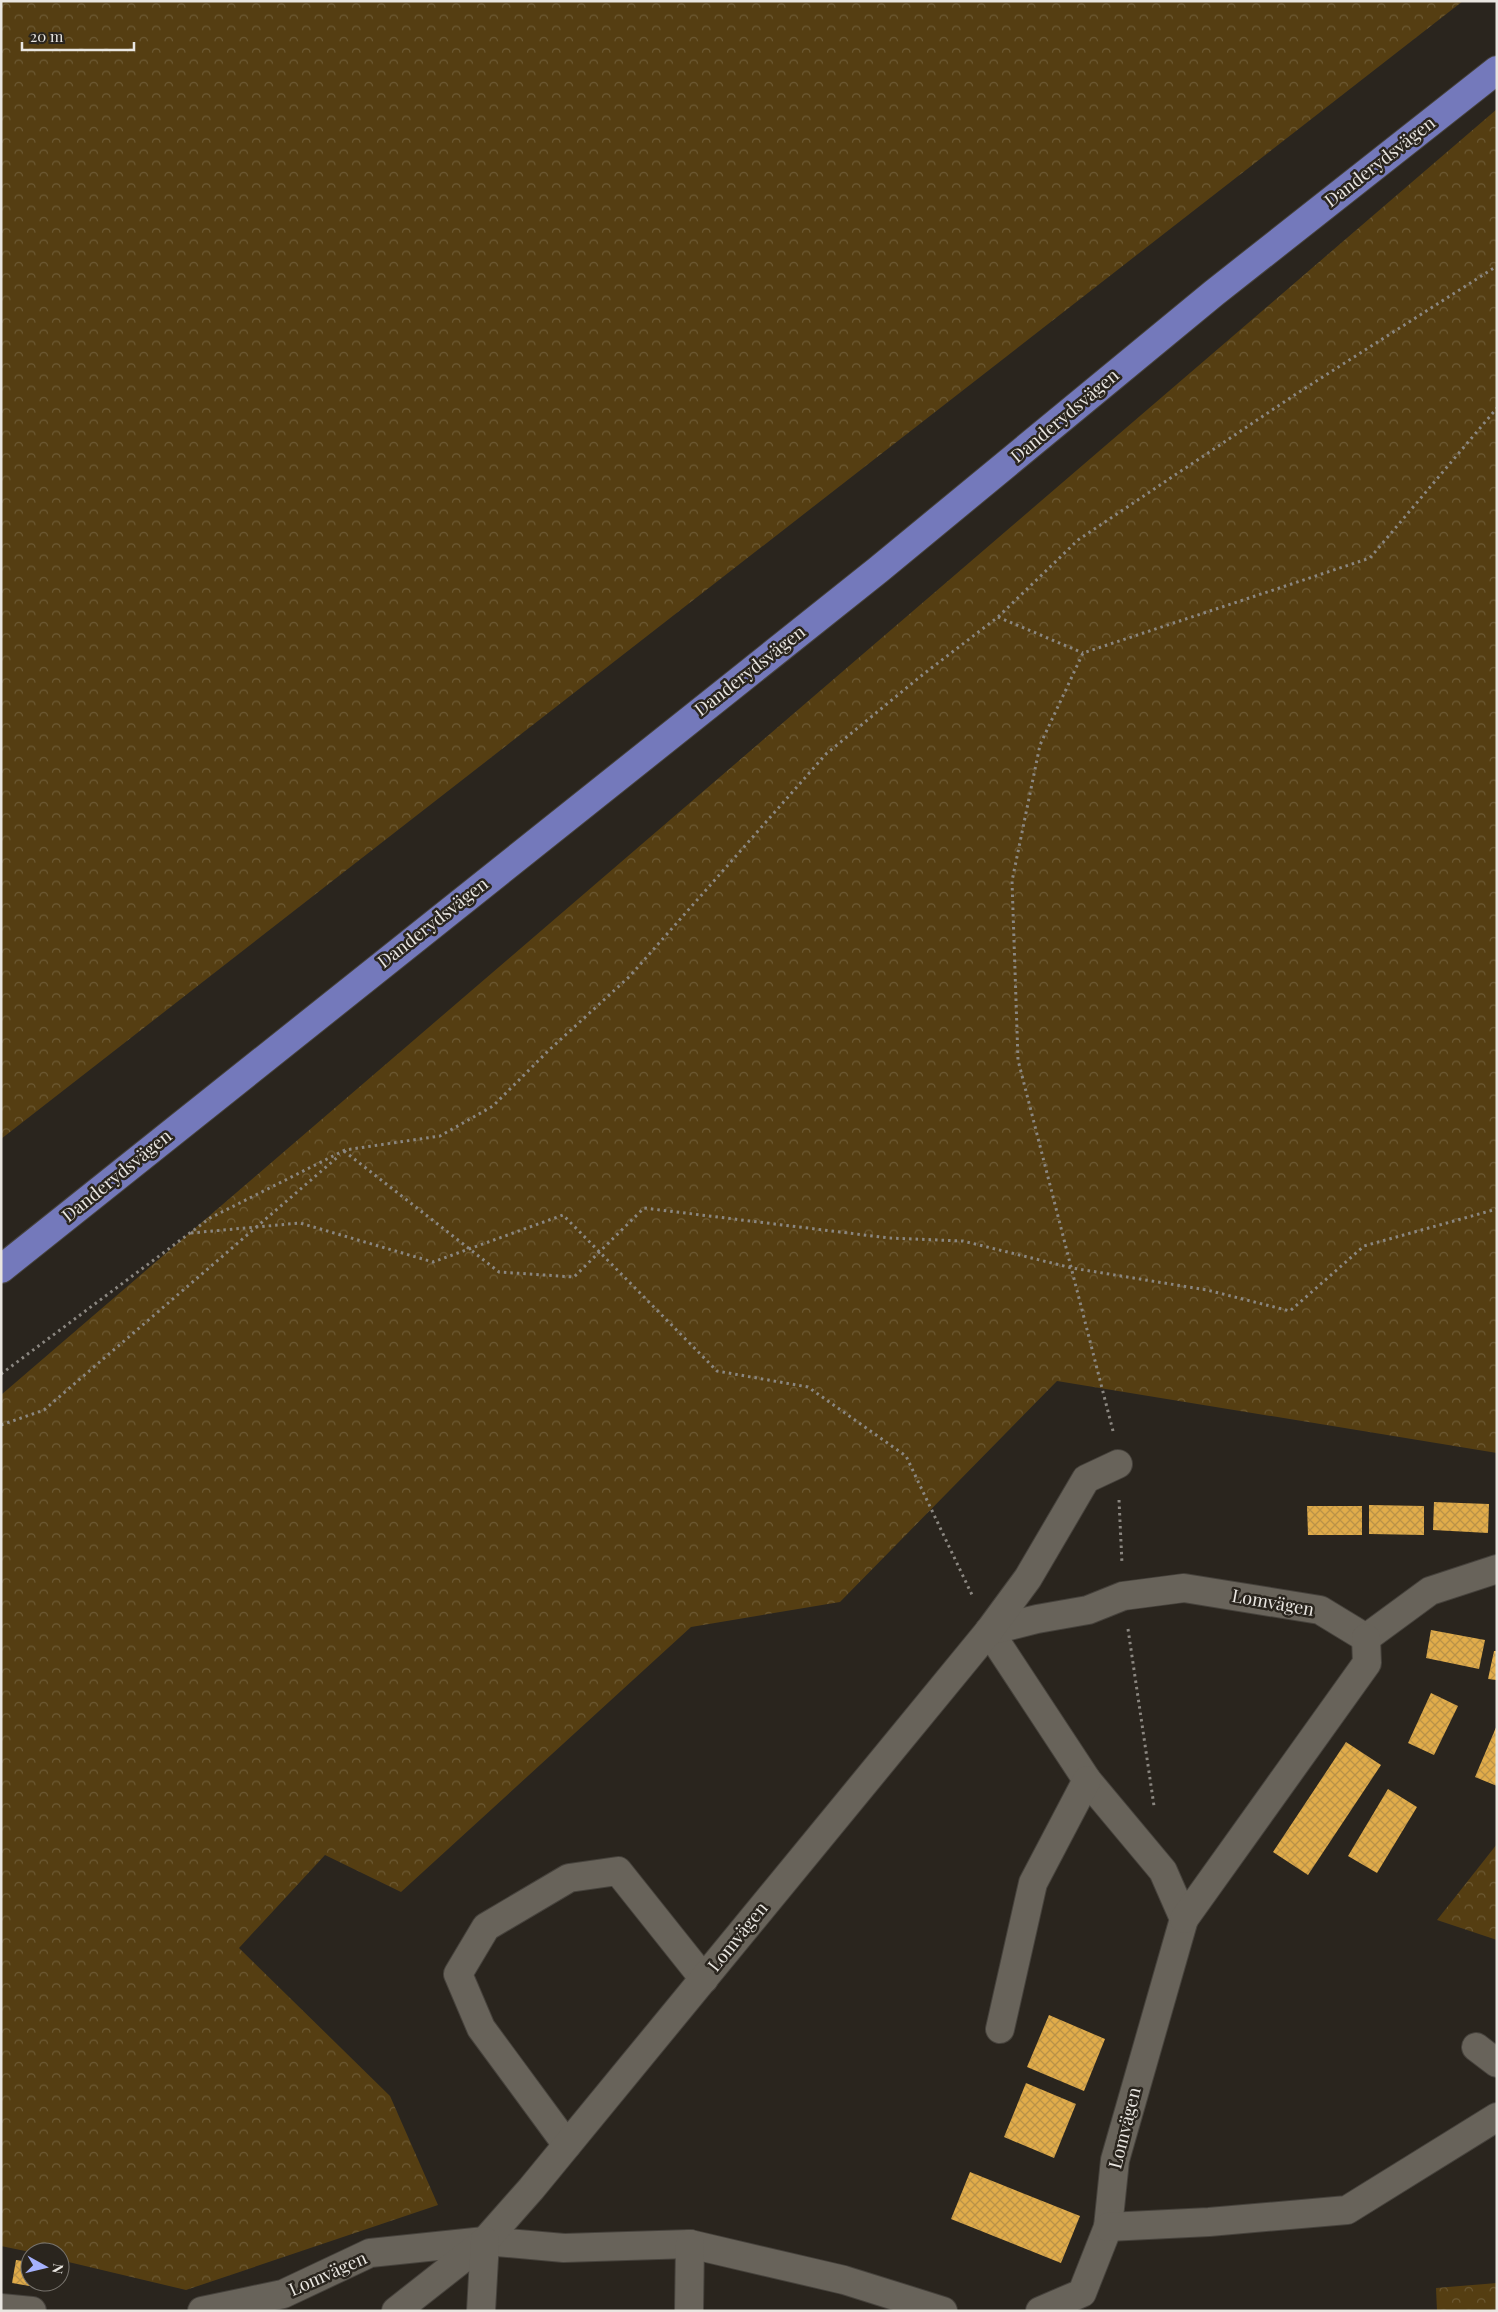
<svg xmlns="http://www.w3.org/2000/svg" width="1498" height="2312" font-family="'Playfair Display',serif">
	<style>
		.forest { fill: url(#forest-crowns) }
		.building { fill: url(#building-cross-hatch) }
		.lines { fill: none; stroke-linecap: round; stroke-linejoin: round }
		.minor-casing { stroke: #46423c; stroke-width: 30 }
		.major-casing { stroke: #46423c; stroke-width: 30 }
		.path { stroke: #8b8781; stroke-width: 3; stroke-dasharray: 2.5 4; stroke-linecap: butt }
		.minor { stroke: #68635a; stroke-width: 28 }
		.major { stroke: #7479bb; stroke-width: 28 }
		.labels { text-anchor: middle; stroke-width: 5; stroke-linejoin: round; paint-order: stroke }
		.street-label { font-size: 18px; fill: #e9e6e1; stroke: #2a251e }
	</style>
	<defs>
		<pattern id="forest-crowns" width="20" height="18" patternUnits="userSpaceOnUse" patternTransform="scale(1.25)"><rect width="20" height="18" fill="#553e12"/><path d="M2 6a3 3 0 1 1 6 0M12 15a3 3 0 1 1 6 0" fill="none" stroke="#6d5a34"/></pattern>
		<pattern id="building-cross-hatch" width="8" height="8" patternUnits="userSpaceOnUse" patternTransform="scale(1.25)"><rect width="8" height="8" fill="#e1ac4a"/><path d="M0 0l8 8M0 8l8-8" fill="none" stroke="#ba9248"/></pattern>
	</defs>
	<rect width="100%" height="100%" fill="#2a251e"/>
	<g class="forest">
		<polygon points="1,1 1463,1 1,1139"/>
		<polygon points="1497,109 1497,1453 1057,1381 840,1602 691,1627 401,1892 325,1855 239,1948 390,2096 438,2205 186,2290 60,2260 60,2252 30,2252 1,2246 1,1395"/>
		<polygon points="1497,1844 1497,1940 1437,1920"/>
		<polygon points="1497,2283 1497,2311 1437,2311 1436,2288"/>
	</g>
	<g class="building">
		<polygon points="1434,1502 1489,1504 1488,1533 1433,1530"/>
		<polygon points="1369,1505 1424,1506 1424,1535 1369,1534"/>
		<polygon points="1307,1506 1362,1506 1362,1535 1308,1535"/>
		<polygon points="1431,1630 1485,1640 1479,1669 1426,1658"/>
		<polygon points="1494,1651 1497,1651 1497,1680 1488,1679"/>
		<polygon points="1431,1693 1458,1706 1434,1755 1408,1743"/>
		<polygon points="1497,1725 1497,1786 1475,1777"/>
		<polygon points="1346,1742 1381,1765 1308,1875 1273,1852"/>
		<polygon points="1388,1789 1417,1807 1377,1873 1348,1856"/>
		<polygon points="1049,2015 1105,2039 1084,2091 1027,2067"/>
		<polygon points="1026,2083 1076,2104 1054,2158 1004,2137"/>
		<polygon points="970,2172 1080,2216 1061,2263 951,2219"/>
		<polygon points="16,2260 30,2262 30,2282 54,2282 53,2290 12,2283"/>
	</g>
	<g class="lines">
		<defs>
			<g id="minor">
				<polyline points="989,1631 1087,1780 1163,1871 1184,1919 1115,2160 1108,2227 1082,2293 1040,2311"/>
				<polyline points="989,1631 1037,1619 1088,1610 1123,1596 1184,1588 1320,1610 1366,1638"/>
				<polyline points="1366,1638 1430,1591 1497,1569"/>
				<polyline points="1184,1919 1367,1663 1366,1638"/>
				<polyline points="1000,2029 1033,1883 1087,1780"/>
				<polyline points="1476,2047 1497,2063"/>
				<polyline points="567,2145 481,2028 458,1974 486,1927 569,1878 618,1871 704,1979"/>
				<polyline points="1108,2227 1209,2222 1347,2210 1497,2117"/>
				<polyline points="1,2308 32,2311"/>
				<polyline points="202,2311 283,2294 370,2253 485,2241 564,2248 690,2244 844,2280 943,2311"/>
				<polyline points="396,2311 485,2241 531,2189 989,1631 1028,1578 1086,1479 1118,1464"/>
				<polyline points="481,2311 485,2241"/>
				<polyline points="689,2311 690,2244"/>
			</g>
			<polyline id="major" points="1,1269 878,570 1214,293 1497,70"/>
		</defs>
		<use href="#minor" class="minor-casing"/>
		<use href="#major" class="major-casing"/>
		<g class="path">
			<polyline points="998,617 1083,653"/>
			<polyline points="344,1151 499,1272 574,1277 644,1208 889,1238 963,1241 1072,1268 1207,1290 1290,1311 1364,1246 1497,1209"/>
			<polyline points="191,1233 300,1223 433,1262 563,1215 717,1371 808,1387 906,1456 973,1597"/>
			<polyline points="1,1374 210,1218 345,1150 440,1136 493,1106 548,1051 630,976 826,754 921,676 998,617 1078,540 1296,394 1497,266"/>
			<polyline points="1,1425 44,1410 340,1155"/>
			<polyline points="1113,1431 1018,1060 1012,881 1040,745 1083,653 1370,558 1497,408"/>
			<polyline points="1119,1500 1122,1564"/>
			<polyline points="1128,1629 1154,1806"/>
		</g>
		<use href="#minor" class="minor"/>
		<use href="#major" class="major"/>
	</g>
	<g class="labels">
		<g class="street-label">
			<text transform="translate(1380 162) rotate(-38)" y="6">Danderydsvägen</text>
			<text transform="translate(1065 416) rotate(-40)" y="6">Danderydsvägen</text>
			<text transform="translate(750 671) rotate(-38)" y="6">Danderydsvägen</text>
			<text transform="translate(433 923) rotate(-38)" y="6">Danderydsvägen</text>
			<text transform="translate(117 1176) rotate(-39)" y="6">Danderydsvägen</text>
			<text transform="translate(1273 1603) rotate(10)" y="6">Lomvägen</text>
			<text transform="translate(738 1937) rotate(-51)" y="6">Lomvägen</text>
			<text transform="translate(1125 2128) rotate(-76)" y="6">Lomvägen</text>
			<text transform="translate(328 2274) rotate(-24)" y="6">Lomvägen</text>
		</g>
	</g>
	<rect width="1498" height="2312" fill="none" stroke="#e9e6e1" stroke-width="5"/>
	<g transform="translate(45 2267) rotate(98)"><circle r="24" fill="#2a251e" stroke="#76726c"/>
	<path d="M0-4L9 19L0 12L-9 19Z" fill="#a5b1fc"/>
	<text y="-8" font-size="14" font-weight="bold" text-anchor="middle" fill="#e9e6e1">N</text>
	</g>
	<path d="M22 42v8h112v-8" fill="none" stroke="#e9e6e1" stroke-width="2.5"/>
	<text x="30" y="42" font-size="15" fill="#e9e6e1" stroke="#2a251e" stroke-width="4" paint-order="stroke">20 m</text>
</svg>
